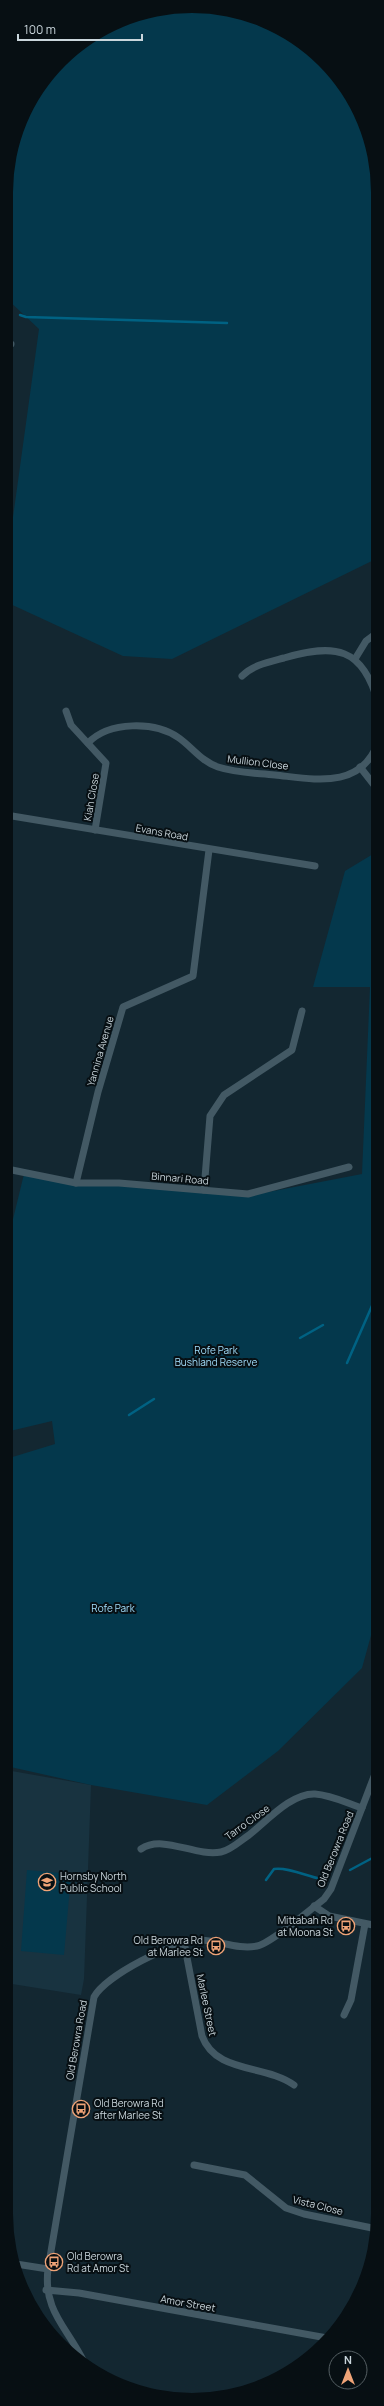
<svg xmlns="http://www.w3.org/2000/svg" width="384" height="2406" font-family="Manrope,sans-serif">
	<style>
		.built { fill: #183340 }
		.green { fill: #04384c }
		.lines { fill: none; stroke-linecap: round; stroke-linejoin: round }
		.stream { stroke: #006283; stroke-width: 2.5 }
		.minor { stroke: #435964; stroke-width: 7 }
		.labels { text-anchor: middle; stroke-width: 4; stroke-linejoin: round; paint-order: stroke }
		.street-label { font-size: 10px; fill: #cad6dc; stroke: #070f13 }
		.park-label { font-size: 10px; fill: #a2defc; stroke: #070f13 }
		.poi-label { font-size: 10px; fill: #cad6dc; stroke: #070f13; text-anchor: start }
	</style>
	<rect width="100%" height="100%" fill="#132731"/>
	<polygon class="built" points="6,1770 91,1785 84,1979 81,1995 6,1983"/>
	<g class="green">
		<polygon points="204,6 274,25 323,60 359,110 378,180 378,558 172,659 123,656 6,602 6,568 39,329 6,298 6,180 25,110 70,52 132,16"/>
		<polygon points="378,851 378,1610 362,1668 278,1751 207,1805 91,1785 6,1766 6,1459 55,1444 52,1421 6,1432 6,1248 24,1174 113,1185 248,1196 362,1174 370,987 313,987 345,871"/>
		<polygon points="27,1870 71,1874 64,1955 21,1951"/>
	</g>
	<g class="lines">
		<g class="stream">
			<polyline points="20,315 26,317 227,323"/>
			<polyline points="300,1338 323,1325"/>
			<polyline points="347,1363 378,1292"/>
			<polyline points="129,1415 154,1399"/>
			<polyline points="350,1870 378,1855"/>
			<path d="M266,1880L274,1869C288,1867 306,1876 321,1879"/>
		</g>
		<g class="minor">
			<polyline points="6,344 11,344"/>
			<polyline points="355,659 366,641 378,632"/>
			<path d="M242,676C253,665 269,662 284,658C335,643 363,647 378,703"/>
			<polyline points="66,711 71,725 106,763 95,830"/>
			<path d="M88,743C109,721 155,721 179,738C193,748 201,761 218,767C236,773 256,773 275,775C314,779 360,790 378,743"/>
			<polyline points="360,767 378,790"/>
			<polyline points="6,815 315,866"/>
			<polyline points="7,1169 76,1183 119,1183 248,1194 349,1167"/>
			<polyline points="76,1183 98,1092 123,1007 193,976 209,850"/>
			<polyline points="204,1190 210,1116 224,1095 292,1050 302,1011"/>
			<path d="M141,1849C163,1834 195,1857 221,1852C231,1850 240,1841 249,1835C267,1821 291,1793 315,1794C331,1795 347,1803 362,1808"/>
			<polyline points="314,1906 329,1916 378,1926"/>
			<path d="M184,1942L202,2036C216,2074 265,2064 294,2085"/>
			<polyline points="344,2015 351,2000 365,1924"/>
			<polyline points="194,2165 245,2175 286,2208 304,2214 377,2229"/>
			<polyline points="16,2264 48,2269"/>
			<polyline points="46,2290 79,2293 327,2338"/>
			<path d="M84,2362C67,2327 43,2311 48,2269L94,1997C106,1975 174,1941 199,1940C218,1940 238,1950 257,1946C270,1944 311,1909 324,1899L331,1889L378,1766"/>
		</g>
	</g>
	<defs>
		<symbol id="school-ring" viewBox="-11 -11 22 22"><circle r="9.5" fill="#070f13" stroke="#efa377" stroke-width="1.5"/><path d="M0-5L7-2L0 1L-7-2ZM-4 1L0 2.5L4 1V4Q0 6-4 4Z" fill="#efa377"/></symbol>
		<symbol id="bus-ring" viewBox="-11 -11 22 22"><circle r="9.5" fill="#070f13" stroke="#efa377" stroke-width="1.5"/><path d="M-5-6H5V4H4V6H2V4H-2V6H-4V4H-5ZM-3.5-4V0h7V-4ZM-3.5 1.2v1.5H-2V1.2ZM2 1.2v1.5H3.5V1.2Z" fill="#efa377"/></symbol>
	</defs>
	<g fill-rule="evenodd">
		<use href="#school-ring" x="37" y="1872" width="20" height="20"/>
		<use href="#bus-ring" x="336" y="1916" width="20" height="20"/>
		<use href="#bus-ring" x="206" y="1936" width="20" height="20"/>
		<use href="#bus-ring" x="71" y="2099" width="20" height="20"/>
		<use href="#bus-ring" x="44" y="2252" width="20" height="20"/>
	</g>
	<g class="labels">
		<g class="street-label">
			<text transform="translate(258 762) rotate(7)" y="4">Mullion Close</text>
			<text transform="translate(91 797) rotate(-80)" y="4">Kiah Close</text>
			<text transform="translate(162 832) rotate(10)" y="4">Evans Road</text>
			<text transform="translate(100 1051) rotate(-74)" y="4">Yannina Avenue</text>
			<text transform="translate(180 1178) rotate(5)" y="4">Binnari Road</text>
			<text transform="translate(247 1822) rotate(-36)" y="4">Tarro Close</text>
			<text transform="translate(335 1849) rotate(-68)" y="4">Old Berowra Road</text>
			<text transform="translate(207 2005) rotate(78)" y="4">Marlee Street</text>
			<text transform="translate(76 2040) rotate(-80)" y="4">Old Berowra Road</text>
			<text transform="translate(318 2205) rotate(14)" y="4">Vista Close</text>
			<text transform="translate(188 2303) rotate(10)" y="4">Amor Street</text>
		</g>
		<g class="park-label">
			<text x="216" y="1354">Rofe Park<tspan x="216" dy="12">Bushland Reserve</tspan></text>
			<text x="113" y="1612">Rofe Park</text>
		</g>
		<g class="poi-label">
			<text x="60" y="1880">Hornsby North<tspan x="60" dy="12">Public School</tspan></text>
			<text x="333" y="1924" text-anchor="end">Mittabah Rd<tspan x="333" dy="12">at Moona St</tspan></text>
			<text x="203" y="1944" text-anchor="end">Old Berowra Rd<tspan x="203" dy="12">at Marlee St</tspan></text>
			<text x="94" y="2107">Old Berowra Rd<tspan x="94" dy="12">after Marlee St</tspan></text>
			<text x="67" y="2260">Old Berowra<tspan x="67" dy="12">Rd at Amor St</tspan></text>
		</g>
	</g>
	<path d="M0 0H384V2406H0ZM192 13H192A179 179 0 0 1 371 192V2214A179 179 0 0 1 192 2393H192A179 179 0 0 1 13 2214V192A179 179 0 0 1 192 13Z" fill="#070f13" fill-rule="evenodd"/>
	<g transform="translate(348 2370)"><circle r="19" fill="#070f13" stroke="#555f63"/>
	<path d="M0-3L7 15L0 10L-7 15Z" fill="#efa377"/>
	<text y="-6" font-size="11" font-weight="bold" text-anchor="middle" fill="#cad6dc">N</text>
	</g>
	<path d="M18 34v6h124v-6" fill="none" stroke="#cad6dc" stroke-width="2"/>
	<text x="24" y="34" font-size="12" fill="#cad6dc" stroke="#070f13" stroke-width="3" paint-order="stroke">100 m</text>
</svg>
